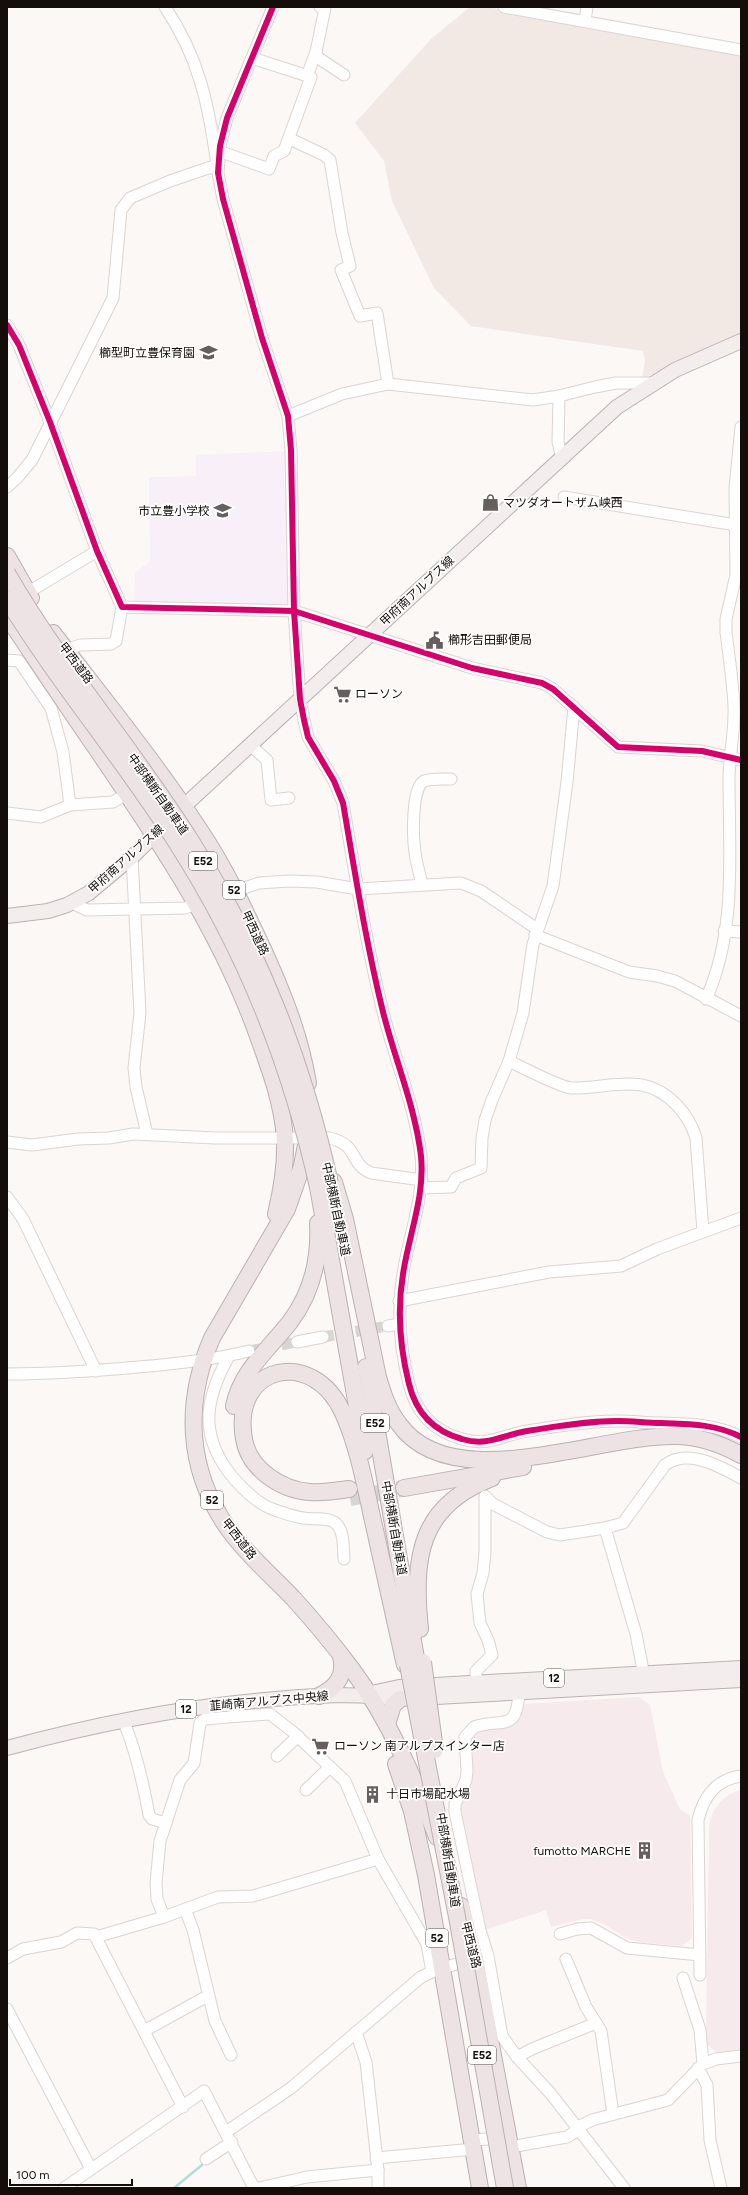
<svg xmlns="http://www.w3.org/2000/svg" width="748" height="2195" font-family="Figtree,'Noto Sans JP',sans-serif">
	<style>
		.commercial { fill: #f7eaec }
		.built { fill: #f2e9e5 }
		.education { fill: #f9eff9 }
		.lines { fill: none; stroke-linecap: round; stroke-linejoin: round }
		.stream { stroke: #afdddc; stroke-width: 2.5 }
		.minor-tunnel { stroke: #d8d5d3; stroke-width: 11; stroke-dasharray: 11 5.5; stroke-linecap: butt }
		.highway-tunnel { stroke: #d8d5d3; stroke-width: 16; stroke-dasharray: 16 8; stroke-linecap: butt }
		.minor-casing { stroke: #dbd4d2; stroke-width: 13 }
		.major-casing { stroke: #bdb0b2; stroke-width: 16 }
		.highway-casing { stroke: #bdb0b2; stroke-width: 18 }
		.minor { stroke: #fefefe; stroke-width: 11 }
		.major { stroke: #f3edee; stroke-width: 14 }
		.highway { stroke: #ede2e4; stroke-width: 16 }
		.highway-bridge-casing { stroke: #bdb0b2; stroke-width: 18; stroke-linecap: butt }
		.highway-bridge { stroke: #ede2e4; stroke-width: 16 }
		.cycleway-casing { stroke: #fff; stroke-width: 8 }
		.cycleway { stroke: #d6006c; stroke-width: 6 }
		.labels { text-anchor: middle; stroke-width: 3.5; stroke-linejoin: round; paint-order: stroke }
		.shield { fill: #fff; stroke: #5b5654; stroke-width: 1 }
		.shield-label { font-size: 11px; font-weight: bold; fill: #150d0a }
		.poi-label { font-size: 12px; fill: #150d0a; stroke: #fff; text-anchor: start }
		.street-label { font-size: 12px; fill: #150d0a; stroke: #fff }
	</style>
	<rect width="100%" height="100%" fill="#fbf8f6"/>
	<g class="commercial">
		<polygon points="639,1697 650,1705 663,1772 680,1809 690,1816 692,1938 682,1946 638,1942 626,1938 604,1924 590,1919 583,1919 551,1927 546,1910 485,1930 459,1811 471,1737 474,1733 483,1729 511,1726 521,1715 523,1704"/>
		<polygon points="741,1790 741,2050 716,2052 707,2044 706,2029 709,1826 713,1812 720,1802 730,1794"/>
	</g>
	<polygon class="built" points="470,7 488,7 741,55 741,337 642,379 645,361 643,351 471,326 434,288 392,201 384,161 355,123 431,39"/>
	<polygon class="education" points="287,451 290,602 285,606 134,602 135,573 150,561 149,477 196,476 196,455"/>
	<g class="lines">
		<polyline class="stream" points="174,2188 202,2165"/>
		<g class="minor-tunnel">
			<polyline points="323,1337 388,1326"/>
			<polyline points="249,1351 297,1342"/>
		</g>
		<polyline class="highway-tunnel" points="350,1498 401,1489"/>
		<defs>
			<g id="minor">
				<path d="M273,7L227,118L220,146L218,173L223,199L262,338L288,416L291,450L294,611L300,699L304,720L308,737L334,781L343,803C355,873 366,943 383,1012C395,1060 415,1106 421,1156C425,1197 409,1234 403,1274C397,1310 400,1348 409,1384C416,1413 433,1431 462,1439C488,1447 502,1435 527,1431C557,1426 588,1421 618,1421C633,1421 647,1423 661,1423C689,1424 716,1424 741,1437"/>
				<polyline points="320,7 325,8 316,52 317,57 344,75"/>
				<polyline points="504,7 741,50"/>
				<polyline points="585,21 587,7"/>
				<polyline points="307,76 316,52"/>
				<polyline points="290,139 324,155 330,160 342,233 350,266 341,270 360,316 377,313 388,384"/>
				<polyline points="219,151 269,169 274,156 284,151 311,77 252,58"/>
				<polyline points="7,325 19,345 50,422 97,551 122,607 294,611 472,668 542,683 553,689 618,747 702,751 741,760"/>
				<polyline points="559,396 558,442 562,458"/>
				<polyline points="288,416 342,394 388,384 533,400 559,396 595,387 616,383 651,383"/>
				<path d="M7,487L17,478L32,460L113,298L121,210L130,198L170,181L217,165C209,106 199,57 165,7"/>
				<polyline points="564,497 736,525"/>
				<polyline points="22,596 97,551"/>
				<polyline points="66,650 80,645 111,644 116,641 122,607"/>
				<polyline points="7,660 19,661 51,708 63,752 70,805"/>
				<polyline points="250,745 267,760 271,800 289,798"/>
				<polyline points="7,813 41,817 70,805 113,802 128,793"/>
				<polyline points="132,857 140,1013 134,1068 136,1087 147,1134"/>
				<path d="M422,885C420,874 416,863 415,852C413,839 411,788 424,781C431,778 443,779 451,779"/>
				<polyline points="235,891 259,883 289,881 317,882 358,889 461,883 481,891 537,929"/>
				<polyline points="72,903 87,910 185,908 196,904"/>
				<polyline points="724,931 741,932"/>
				<polyline points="535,935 629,972 657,976 675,981 741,1016"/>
				<path d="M706,999C737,931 729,853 729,780C729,756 735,732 734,707C733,682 729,657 726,632V619L736,575L735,488L741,427"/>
				<path d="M509,1061C521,1067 560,1087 571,1088C594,1089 619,1081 642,1085C668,1090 689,1114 696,1138L703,1231"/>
				<path d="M7,1142L32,1145L78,1139L109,1138L133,1134L215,1138H329C359,1144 349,1164 371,1173L422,1180"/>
				<polyline points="421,1188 451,1187 456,1178 481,1168 482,1138 485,1120 492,1100 509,1061 523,1013 533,944 553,886 567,782 574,707"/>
				<polyline points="7,1197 23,1219 96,1371"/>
				<polyline points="399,1301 549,1272 621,1266 657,1249 741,1218"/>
				<polyline points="388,1326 400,1324"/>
				<polyline points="297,1342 323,1337"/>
				<path d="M229,1356C203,1402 199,1439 236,1481C246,1492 260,1505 275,1510C284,1513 294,1517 304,1518C313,1520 326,1517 334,1522C345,1529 343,1548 344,1559"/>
				<path d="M7,1374C51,1374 94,1371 138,1367C175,1364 212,1360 249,1351"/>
				<polyline points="605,1528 636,1634 645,1681"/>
				<path d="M476,1682V1671L492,1655L488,1640L480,1623L477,1594L483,1573L485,1552V1496L493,1504L547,1532L560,1535L605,1528L623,1523L665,1465C687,1448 720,1466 741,1478"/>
				<path d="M519,1693C516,1734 503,1717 474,1727L465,1737L467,1771L466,1780L455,1804V1812L480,1930L488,1956L502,2036L517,2057L551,2094L624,2188"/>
				<polyline points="239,1716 270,1714 293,1732 345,1781 378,1859 427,1944 432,1972"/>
				<path d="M123,1720C136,1750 143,1782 149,1815L152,1819L166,1823"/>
				<polyline points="277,1756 298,1736"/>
				<polyline points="306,1790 330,1767"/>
				<polyline points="185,1909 193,1930 215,2021 231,2055"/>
				<polyline points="164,1917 157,1899 156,1883 160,1841 180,1780 194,1763 200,1723 205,1719 239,1716 239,1709"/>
				<polyline points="560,1934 577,1929 591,1928 627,1948 700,1955"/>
				<polyline points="96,1937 164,1917 218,1897 253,1896 378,1859"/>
				<polyline points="7,1958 23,1949 61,1942 77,1933 94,1934 183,2107"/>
				<polyline points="566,1959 586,2007 601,2031 613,2114"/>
				<path d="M700,1975L698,1820C703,1798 716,1779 741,1776"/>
				<polyline points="683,1978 700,2030 703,2064"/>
				<polyline points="7,2009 91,2169"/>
				<polyline points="144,2031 202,1999 208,1997"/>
				<polyline points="356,2032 366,2062 378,2170 378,2188"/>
				<polyline points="517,2057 532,2049 596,2023"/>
				<polyline points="698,2068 707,2085 710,2140 721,2188"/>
				<polyline points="576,2128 592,2120 668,2100 703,2064 716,2059 741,2056"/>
				<polyline points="226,2132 291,2088 421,1977 438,1969 472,1960"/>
				<polyline points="472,2140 503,2138"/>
				<polyline points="510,2147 567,2137 578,2130"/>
				<polyline points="376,2158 474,2149"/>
				<polyline points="206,2159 232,2142"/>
				<polyline points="64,2188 204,2091 254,2188"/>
				<polyline points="259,2188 307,2177 378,2170"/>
			</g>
			<g id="major">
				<polyline points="7,916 48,911 67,905 89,893 132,857 183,807 617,407 675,370 741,341"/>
				<polyline points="376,1692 399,1687 741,1668"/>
				<path d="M7,1748C92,1725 176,1708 264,1700C310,1696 355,1692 400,1699L741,1680"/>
			</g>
			<g id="highway">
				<polyline points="7,556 31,598"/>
				<path d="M7,616C37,661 67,706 98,751C160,842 222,934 259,1039C271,1072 283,1105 285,1140C286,1165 282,1189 276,1214"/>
				<path d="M53,633C102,697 154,761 199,829C224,866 244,908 263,949C283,993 300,1035 308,1083"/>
				<path d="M307,1140L302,1166L287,1209L212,1338C184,1403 187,1469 227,1527C246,1554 271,1575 293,1598C313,1620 333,1644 351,1668C389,1719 414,1778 437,1837"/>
				<path d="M334,1182L345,1219L378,1377C383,1394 388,1410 399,1424C452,1499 602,1433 678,1436C701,1437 721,1444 741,1455"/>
				<polyline points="318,1187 365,1451"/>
				<polyline points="366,1367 417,1664"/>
				<path d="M234,1406C241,1371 269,1349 290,1322C311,1294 320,1259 318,1223"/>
				<polyline points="404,1488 523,1467"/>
				<path d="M349,1489C336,1491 323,1493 310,1492C281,1490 249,1469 244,1439C231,1365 313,1346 343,1413C358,1446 365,1485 373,1521C384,1569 394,1617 405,1665"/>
				<path d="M420,1629C413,1559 418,1506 492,1478"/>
				<path d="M319,1696C336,1688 346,1676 341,1656"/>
				<polyline points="387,1724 393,1705 400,1699"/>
				<polyline points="396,1764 412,1811 426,1875 480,2188"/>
				<polyline points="461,1906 475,1960 518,2188"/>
			</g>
		</defs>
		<use href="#minor" class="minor-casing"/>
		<use href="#major" class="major-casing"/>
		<use href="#highway" class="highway-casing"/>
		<use href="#minor" class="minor"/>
		<use href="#major" class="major"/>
		<use href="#highway" class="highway"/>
		<defs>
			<g id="highway-bridge">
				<path d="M7,573C61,667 134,750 191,841C260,950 302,1059 330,1183"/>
				<path d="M7,599C59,684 125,761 178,845C246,952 290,1063 318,1187"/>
				<polyline points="423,1662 435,1750"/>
				<polyline points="408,1665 458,1922 505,2188"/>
			</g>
		</defs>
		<use href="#highway-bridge" class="highway-bridge-casing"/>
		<use href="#highway-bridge" class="highway-bridge"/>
		<defs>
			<g id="cycleway">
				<path d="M273,7L227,118L220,146L218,173L223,199L262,338L288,416L291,450L294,611L300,699L304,720L308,737L334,781L343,803C355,873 366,943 383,1012C395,1060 415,1106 421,1156C425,1197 409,1234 403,1274C397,1310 400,1348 409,1384C416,1413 433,1431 462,1439C488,1447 502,1435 527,1431C557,1426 588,1421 618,1421C633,1421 647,1423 661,1423C689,1424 716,1424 741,1437"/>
				<polyline points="7,325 19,345 50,422 97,551 122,607 294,611 472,668 542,683 553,689 618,747 702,751 741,760"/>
			</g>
		</defs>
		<use href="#cycleway" class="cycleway-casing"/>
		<use href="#cycleway" class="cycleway"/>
	</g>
	<defs>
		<symbol id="school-bare" viewBox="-9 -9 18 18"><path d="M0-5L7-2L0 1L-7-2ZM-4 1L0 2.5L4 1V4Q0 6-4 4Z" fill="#665f5d" stroke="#fff" stroke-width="2.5" paint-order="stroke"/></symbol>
		<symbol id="shop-bare" viewBox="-9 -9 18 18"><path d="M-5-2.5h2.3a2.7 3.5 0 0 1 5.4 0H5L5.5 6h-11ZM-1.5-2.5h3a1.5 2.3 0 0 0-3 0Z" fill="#665f5d" stroke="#fff" stroke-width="2.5" paint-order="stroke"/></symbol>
		<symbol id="civic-bare" viewBox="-9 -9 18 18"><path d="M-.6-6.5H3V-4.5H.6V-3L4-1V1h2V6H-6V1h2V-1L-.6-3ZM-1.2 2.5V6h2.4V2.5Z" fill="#665f5d" stroke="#fff" stroke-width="2.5" paint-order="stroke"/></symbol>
		<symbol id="supermarket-bare" viewBox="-9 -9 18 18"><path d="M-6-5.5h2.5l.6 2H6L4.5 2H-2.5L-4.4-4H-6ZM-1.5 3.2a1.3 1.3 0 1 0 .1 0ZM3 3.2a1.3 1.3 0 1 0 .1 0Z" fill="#665f5d" stroke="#fff" stroke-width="2.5" paint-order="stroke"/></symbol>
		<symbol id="building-bare" viewBox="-9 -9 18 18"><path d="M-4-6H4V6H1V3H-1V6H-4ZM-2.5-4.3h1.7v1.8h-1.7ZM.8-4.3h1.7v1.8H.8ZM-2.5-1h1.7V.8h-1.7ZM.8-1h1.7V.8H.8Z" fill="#665f5d" stroke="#fff" stroke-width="2.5" paint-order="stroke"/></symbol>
	</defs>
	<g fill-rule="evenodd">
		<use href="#school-bare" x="196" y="340" width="25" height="25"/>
		<use href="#shop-bare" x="478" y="490" width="25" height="25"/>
		<use href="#school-bare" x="210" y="498" width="25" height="25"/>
		<use href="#civic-bare" x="422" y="628" width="25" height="25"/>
		<use href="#supermarket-bare" x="330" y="682" width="25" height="25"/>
		<use href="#supermarket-bare" x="308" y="1734" width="25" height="25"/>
		<use href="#building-bare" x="360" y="1782" width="25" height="25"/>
		<use href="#building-bare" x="632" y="1838" width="25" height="25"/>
	</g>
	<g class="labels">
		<g class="shield">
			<rect x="189" y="852" width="28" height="18" rx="3"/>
			<rect x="223" y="881" width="22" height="18" rx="3"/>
			<rect x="361" y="1414" width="28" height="18" rx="3"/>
			<rect x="201" y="1491" width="22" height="18" rx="3"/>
			<rect x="544" y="1669" width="20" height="18" rx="3"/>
			<rect x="176" y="1700" width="20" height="18" rx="3"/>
			<rect x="426" y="1929" width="22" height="18" rx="3"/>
			<rect x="468" y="2046" width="28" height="18" rx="3"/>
		</g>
		<g class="shield-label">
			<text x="203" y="865">E52</text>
			<text x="234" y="894">52</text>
			<text x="375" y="1427">E52</text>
			<text x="212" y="1504">52</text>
			<text x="554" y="1682">12</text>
			<text x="186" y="1713">12</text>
			<text x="437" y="1942">52</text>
			<text x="482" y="2059">E52</text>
		</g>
		<g class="poi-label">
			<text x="195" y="357" text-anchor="end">櫛型町立豊保育園</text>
			<text x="503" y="507">マツダオートザム峡西</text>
			<text x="210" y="515" text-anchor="end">市立豊小学校</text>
			<text x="448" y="644">櫛形吉田郵便局</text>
			<text x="355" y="698">ローソン</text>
			<text x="334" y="1750">ローソン 南アルプスインター店</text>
			<text x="386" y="1798">十日市場配水場</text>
			<text x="631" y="1855" text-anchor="end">fumotto MARCHE</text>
		</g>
		<g class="street-label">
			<text transform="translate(417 591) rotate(-43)" y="4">甲府南アルプス線</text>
			<text transform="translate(76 663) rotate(53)" y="4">甲西道路</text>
			<text transform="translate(158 794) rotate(55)" y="4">中部横断自動車道</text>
			<text transform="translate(126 859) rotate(-42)" y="4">甲府南アルプス線</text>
			<text transform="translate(255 933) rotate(65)" y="4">甲西道路</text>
			<text transform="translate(336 1209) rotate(78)" y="4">中部横断自動車道</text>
			<text transform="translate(394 1528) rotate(80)" y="4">中部横断自動車道</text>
			<text transform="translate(239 1539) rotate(52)" y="4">甲西道路</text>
			<text transform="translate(269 1701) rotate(-5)" y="4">韮崎南アルプス中央線</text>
			<text transform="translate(448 1860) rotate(81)" y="4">中部横断自動車道</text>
			<text transform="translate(471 1945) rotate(76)" y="4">甲西道路</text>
		</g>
	</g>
	<rect width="748" height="2195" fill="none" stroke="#150d0a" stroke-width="16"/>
	<path d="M10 2179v6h122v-6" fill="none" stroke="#150d0a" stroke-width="2"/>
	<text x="16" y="2179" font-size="12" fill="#150d0a" stroke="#ffffff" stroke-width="3" paint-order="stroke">100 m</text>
</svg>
